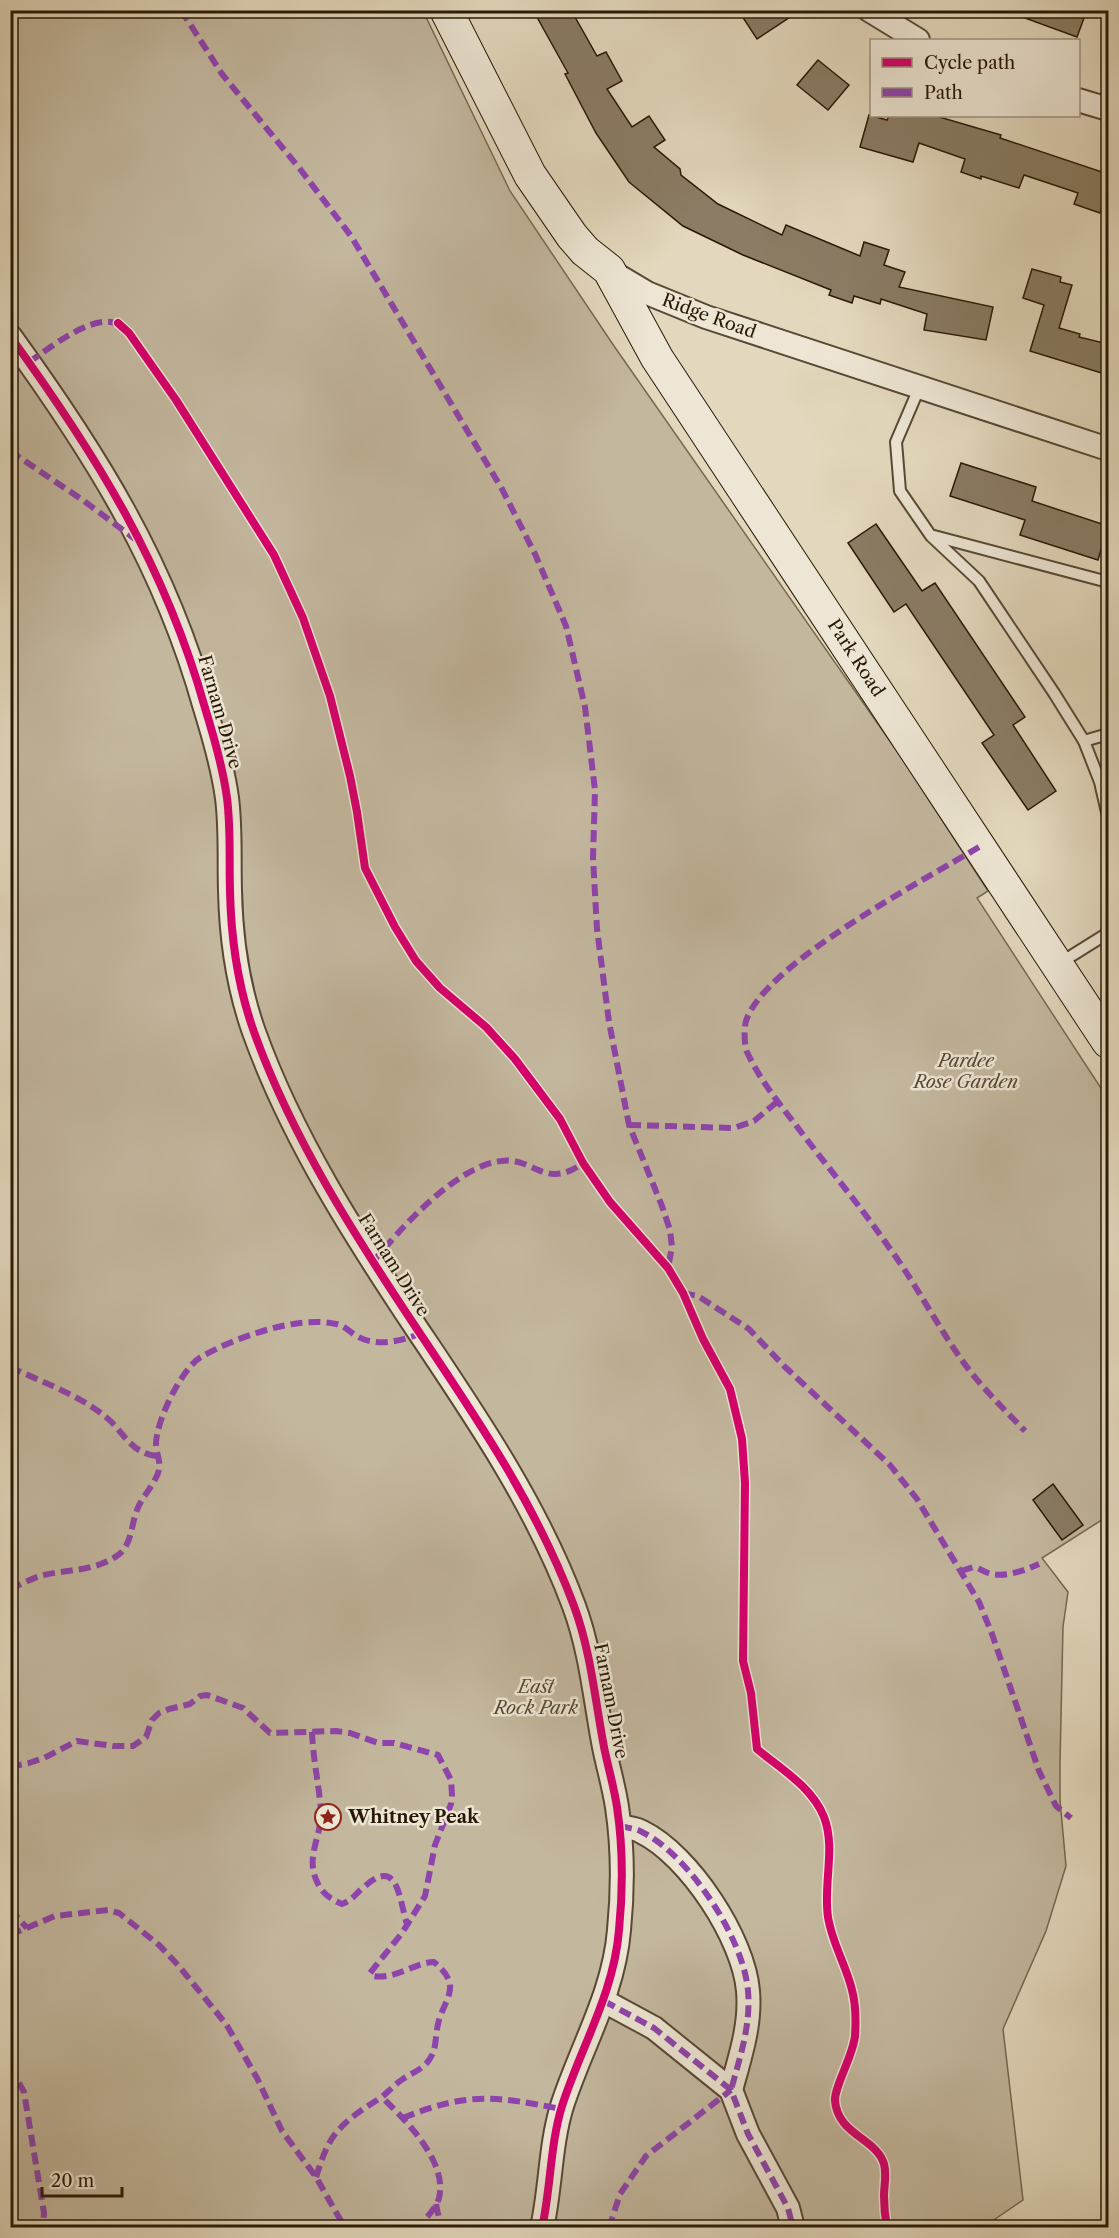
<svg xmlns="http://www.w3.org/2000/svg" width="1119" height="2238" font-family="'Libre Caslon Text',serif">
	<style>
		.green { fill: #c3b79e; stroke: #766852; stroke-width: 1.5 }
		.building { fill: #8a7c65; stroke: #291806; stroke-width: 1.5 }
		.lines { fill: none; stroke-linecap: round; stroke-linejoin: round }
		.lane-casing { stroke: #584834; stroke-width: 14 }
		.street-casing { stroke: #584834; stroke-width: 26 }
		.secondary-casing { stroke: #291806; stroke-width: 34 }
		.lane { stroke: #ede6d4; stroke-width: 10 }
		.street { stroke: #ede6d4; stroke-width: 22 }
		.secondary { stroke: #ede6d4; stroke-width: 32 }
		.quiet { stroke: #8e44ad; stroke-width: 6; stroke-dasharray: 12 6; stroke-linecap: butt }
		.cycleway-casing { stroke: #ede6d4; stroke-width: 11 }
		.cycleway { stroke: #d6006c; stroke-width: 8 }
		.labels { text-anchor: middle; stroke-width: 5; stroke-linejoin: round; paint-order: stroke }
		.street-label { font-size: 18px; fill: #291806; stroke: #ede6d4 }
		.park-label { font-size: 18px; font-style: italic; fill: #574834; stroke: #ede6d4 }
		.poi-label { font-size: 18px; font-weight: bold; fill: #291806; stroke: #ede6d4; text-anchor: start }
	</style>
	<rect width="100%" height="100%" fill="#e3d8bd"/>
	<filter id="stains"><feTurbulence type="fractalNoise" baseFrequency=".00333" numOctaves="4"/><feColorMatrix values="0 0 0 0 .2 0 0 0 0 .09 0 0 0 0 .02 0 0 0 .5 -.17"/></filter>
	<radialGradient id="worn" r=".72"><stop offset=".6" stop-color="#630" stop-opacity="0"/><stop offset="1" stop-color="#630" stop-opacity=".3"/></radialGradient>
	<polygon class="green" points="11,11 423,11 510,191 614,346 901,757 988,891 977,898 1108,1099 1108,1516 1042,1558 1068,1592 1063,1627 1060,1762 1060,1800 1066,1866 1046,1931 1003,2029 1023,2200 982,2228 11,2227"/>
	<g class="building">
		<polygon points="533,10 571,10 597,56 606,52 622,81 607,89 632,127 649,116 665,140 654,147 680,169 681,175 718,204 782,235 786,225 860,256 864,242 889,250 884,265 905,272 899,287 993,307 986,340 924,330 927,314 881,299 880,304 854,296 852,303 829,295 831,290 743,255 683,226 629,182 596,133 565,74 568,73"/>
		<polygon points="738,10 801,10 757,39"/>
		<polygon points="1012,10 1087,10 1077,37 1011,13"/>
		<polygon points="818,60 849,85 828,110 797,85"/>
		<polygon points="869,115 887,120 889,116 936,116 1001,135 1000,138 1108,174 1108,204 1104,202 1100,213 1074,204 1078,193 1024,175 1019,188 981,176 981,179 961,172 965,159 919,143 913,162 860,147"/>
		<polygon points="1032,269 1061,277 1060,282 1072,285 1059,328 1080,334 1079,337 1108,344 1108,375 1030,351 1044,305 1023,298"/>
		<polygon points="961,463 1036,487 1032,501 1108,526 1098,560 1020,535 1025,520 950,496"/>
		<polygon points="876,524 922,591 935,583 1025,717 1013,725 1056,791 1028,810 982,743 994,735 906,604 894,612 848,543"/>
		<polygon points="1053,1484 1083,1525 1062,1540 1033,1500"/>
	</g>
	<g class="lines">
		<defs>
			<g id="lane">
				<polyline points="920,386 896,442 900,491 931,536 979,581 1054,693 1084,741 1100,782 1108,817"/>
				<polyline points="934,536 1108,582"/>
				<polyline points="1084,741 1108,734"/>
				<polyline points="1060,963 1108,933"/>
			</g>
			<g id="street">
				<polyline points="869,10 918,40"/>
				<polyline points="1078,100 1108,109"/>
				<polyline points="610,271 647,293 706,317 1108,449"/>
				<path d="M10,336C97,456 165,565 205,708C214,737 223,768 227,798C231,829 229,860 230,891C231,938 238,987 254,1032C292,1138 355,1236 417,1329C476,1417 537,1506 574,1606C591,1652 595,1700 604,1747C608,1767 614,1787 617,1807C623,1847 623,1890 619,1930C614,1993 581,2047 562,2106C550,2145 551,2187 542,2228"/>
				<path d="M620,1826C627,1828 636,1828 642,1832C689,1855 744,1939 748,1991C751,2025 740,2057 731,2090"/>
				<polyline points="604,2001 654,2028 731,2090 748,2134 788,2208 793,2228"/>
			</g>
			<polyline id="secondary" points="446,10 530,175 572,236 585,251 609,270 657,358 1108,1042"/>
		</defs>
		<use href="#lane" class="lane-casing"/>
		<use href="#street" class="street-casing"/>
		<use href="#secondary" class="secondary-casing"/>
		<use href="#lane" class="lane"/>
		<use href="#street" class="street"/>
		<use href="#secondary" class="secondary"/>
		<g class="quiet">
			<polyline points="181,10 222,74 300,169 351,236 502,489 535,554 566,626 585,707 595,790 593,858 597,929 609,1022 629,1125 662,1206 670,1230 672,1247 668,1268"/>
			<path d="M29,362C49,349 99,307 122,327"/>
			<polyline points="10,451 84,501 135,539"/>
			<path d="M979,847C926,879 764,964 746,1021C744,1028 744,1045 747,1052C759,1078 777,1101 795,1124C825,1164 859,1204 888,1246C914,1281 934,1320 959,1356C978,1384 1002,1407 1025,1431"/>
			<polyline points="629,1125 734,1128 754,1121 778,1101"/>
			<path d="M373,1262C400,1229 456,1166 501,1161C533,1156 545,1191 583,1163"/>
			<polyline points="683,1293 698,1296 749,1329 784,1366 890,1465 917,1499 979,1602 992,1634 1039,1771 1056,1806 1071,1818"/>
			<path d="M10,1367C42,1382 79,1395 106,1417C124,1432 130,1453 157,1456"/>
			<path d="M961,1571L974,1567C981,1569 986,1573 992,1574C1008,1577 1025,1570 1039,1564"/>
			<path d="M10,1589C20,1585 30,1579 40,1576C65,1569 95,1572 118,1555C132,1545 131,1525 137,1510C142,1496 155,1485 159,1470C161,1462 156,1452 156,1444C156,1421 182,1368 201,1357C234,1338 297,1315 336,1324C343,1325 349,1331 355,1335C376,1348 399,1341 420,1334"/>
			<path d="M312,1732C313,1759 319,1785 321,1811C322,1838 304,1856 318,1884C323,1894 332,1900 342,1904C353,1900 355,1894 364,1887C399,1855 399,1901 407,1924"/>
			<path d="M10,1767L29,1763L44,1758L77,1741L113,1746H133L146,1737L152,1720L159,1713L169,1709L190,1704L200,1696L207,1695L243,1708L270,1733L336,1731L350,1733L378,1743H394L438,1755L451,1780L452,1795L451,1804L435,1845L425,1896L402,1933L370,1973L373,1976C395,1980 413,1963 434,1962C464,1987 444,1998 438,2024C435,2037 437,2049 429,2060C423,2069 412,2073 403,2079C395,2084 389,2091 382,2097C405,2120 448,2161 439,2198C436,2209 425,2219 417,2228"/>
			<path d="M620,1826C627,1828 636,1828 642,1832C689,1855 744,1939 748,1991C751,2025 740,2057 731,2090"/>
			<polyline points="10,1909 27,1928"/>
			<polyline points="10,1935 55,1916 108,1910 119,1913 159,1945 178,1965 226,2024 257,2078 282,2131 316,2177 345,2228"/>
			<polyline points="604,2001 654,2028 731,2090 748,2134 788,2208 793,2228"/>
			<polyline points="10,2067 24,2092 44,2213 43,2228"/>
			<path d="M403,2118C467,2092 495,2096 561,2109"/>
			<path d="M316,2177C321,2162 326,2145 336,2133C348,2118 366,2107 382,2097"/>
			<polyline points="436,2204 441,2228"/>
			<polyline points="609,2228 620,2194 646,2156 731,2090"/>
		</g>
		<defs>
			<g id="cycleway">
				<path d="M118,323L129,333L176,400L274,555L303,618L330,696L350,776L357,812L365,868L395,927L416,961L440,988L486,1027L515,1059L560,1119L583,1163L610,1202L668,1268L683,1293L703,1339L730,1389L742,1439L745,1483L743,1661L751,1693L757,1749C781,1769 812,1787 824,1817C836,1848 823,1884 828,1917C832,1943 846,1965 852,1990C856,2005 856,2021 855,2036C853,2056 834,2087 835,2101C838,2135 876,2138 884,2164C887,2175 884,2185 884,2196C884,2207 885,2217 887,2228"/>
				<path d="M10,336C97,456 165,565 205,708C214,737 223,768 227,798C231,829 229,860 230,891C231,938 238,987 254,1032C292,1138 355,1236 417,1329C476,1417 537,1506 574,1606C591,1652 595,1700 604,1747C608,1767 614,1787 617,1807C623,1847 623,1890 619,1930C614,1993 581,2047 562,2106C550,2145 551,2187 542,2228"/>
			</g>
		</defs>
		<use href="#cycleway" class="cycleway-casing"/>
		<use href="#cycleway" class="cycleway"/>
	</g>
	<defs>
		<symbol id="sight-ring" viewBox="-11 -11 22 22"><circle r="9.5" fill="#ede6d4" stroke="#8f2418" stroke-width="1.5"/><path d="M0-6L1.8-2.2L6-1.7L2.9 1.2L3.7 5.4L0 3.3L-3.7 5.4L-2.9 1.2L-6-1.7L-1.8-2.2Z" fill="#8f2418"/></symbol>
	</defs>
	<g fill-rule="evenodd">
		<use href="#sight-ring" x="313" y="1802" width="30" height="30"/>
	</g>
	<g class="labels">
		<g class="street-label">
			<text transform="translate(709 316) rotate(20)" y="6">Ridge Road</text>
			<text transform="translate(856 658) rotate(57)" y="6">Park Road</text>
			<text transform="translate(220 712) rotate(74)" y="6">Farnam Drive</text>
			<text transform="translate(394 1265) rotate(58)" y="6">Farnam Drive</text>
			<text transform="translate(611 1701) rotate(79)" y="6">Farnam Drive</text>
		</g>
		<g class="park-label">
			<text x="966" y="1067">Pardee<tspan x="966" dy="21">Rose Garden</tspan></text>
			<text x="536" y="1693">East<tspan x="536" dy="21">Rock Park</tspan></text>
		</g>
		<g class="poi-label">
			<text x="348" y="1823">Whitney Peak</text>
		</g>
	</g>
	<rect width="1119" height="2238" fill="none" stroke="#e3d8bd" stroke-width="36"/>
	<rect x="12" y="12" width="1095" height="2214" fill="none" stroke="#291806" stroke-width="3"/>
	<rect x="18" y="18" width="1083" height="2202" fill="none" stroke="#291806" stroke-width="1.5"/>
	<rect x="870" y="39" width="210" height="78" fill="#ede6d4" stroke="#9f9482" stroke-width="1.5"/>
	<rect x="882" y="58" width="30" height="9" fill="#d6006c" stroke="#9f9482" stroke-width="1.5"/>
	<text x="924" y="69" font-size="18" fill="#291806">Cycle path</text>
	<rect x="882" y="88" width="30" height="9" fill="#8e44ad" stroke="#9f9482" stroke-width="1.5"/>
	<text x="924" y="99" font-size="18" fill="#291806">Path</text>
	<path d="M42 2187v9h80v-9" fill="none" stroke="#291806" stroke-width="3"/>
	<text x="51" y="2187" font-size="18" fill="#291806" stroke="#ede6d4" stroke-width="4.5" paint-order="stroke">20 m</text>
	<rect width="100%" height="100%" filter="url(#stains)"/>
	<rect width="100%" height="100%" fill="url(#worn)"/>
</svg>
